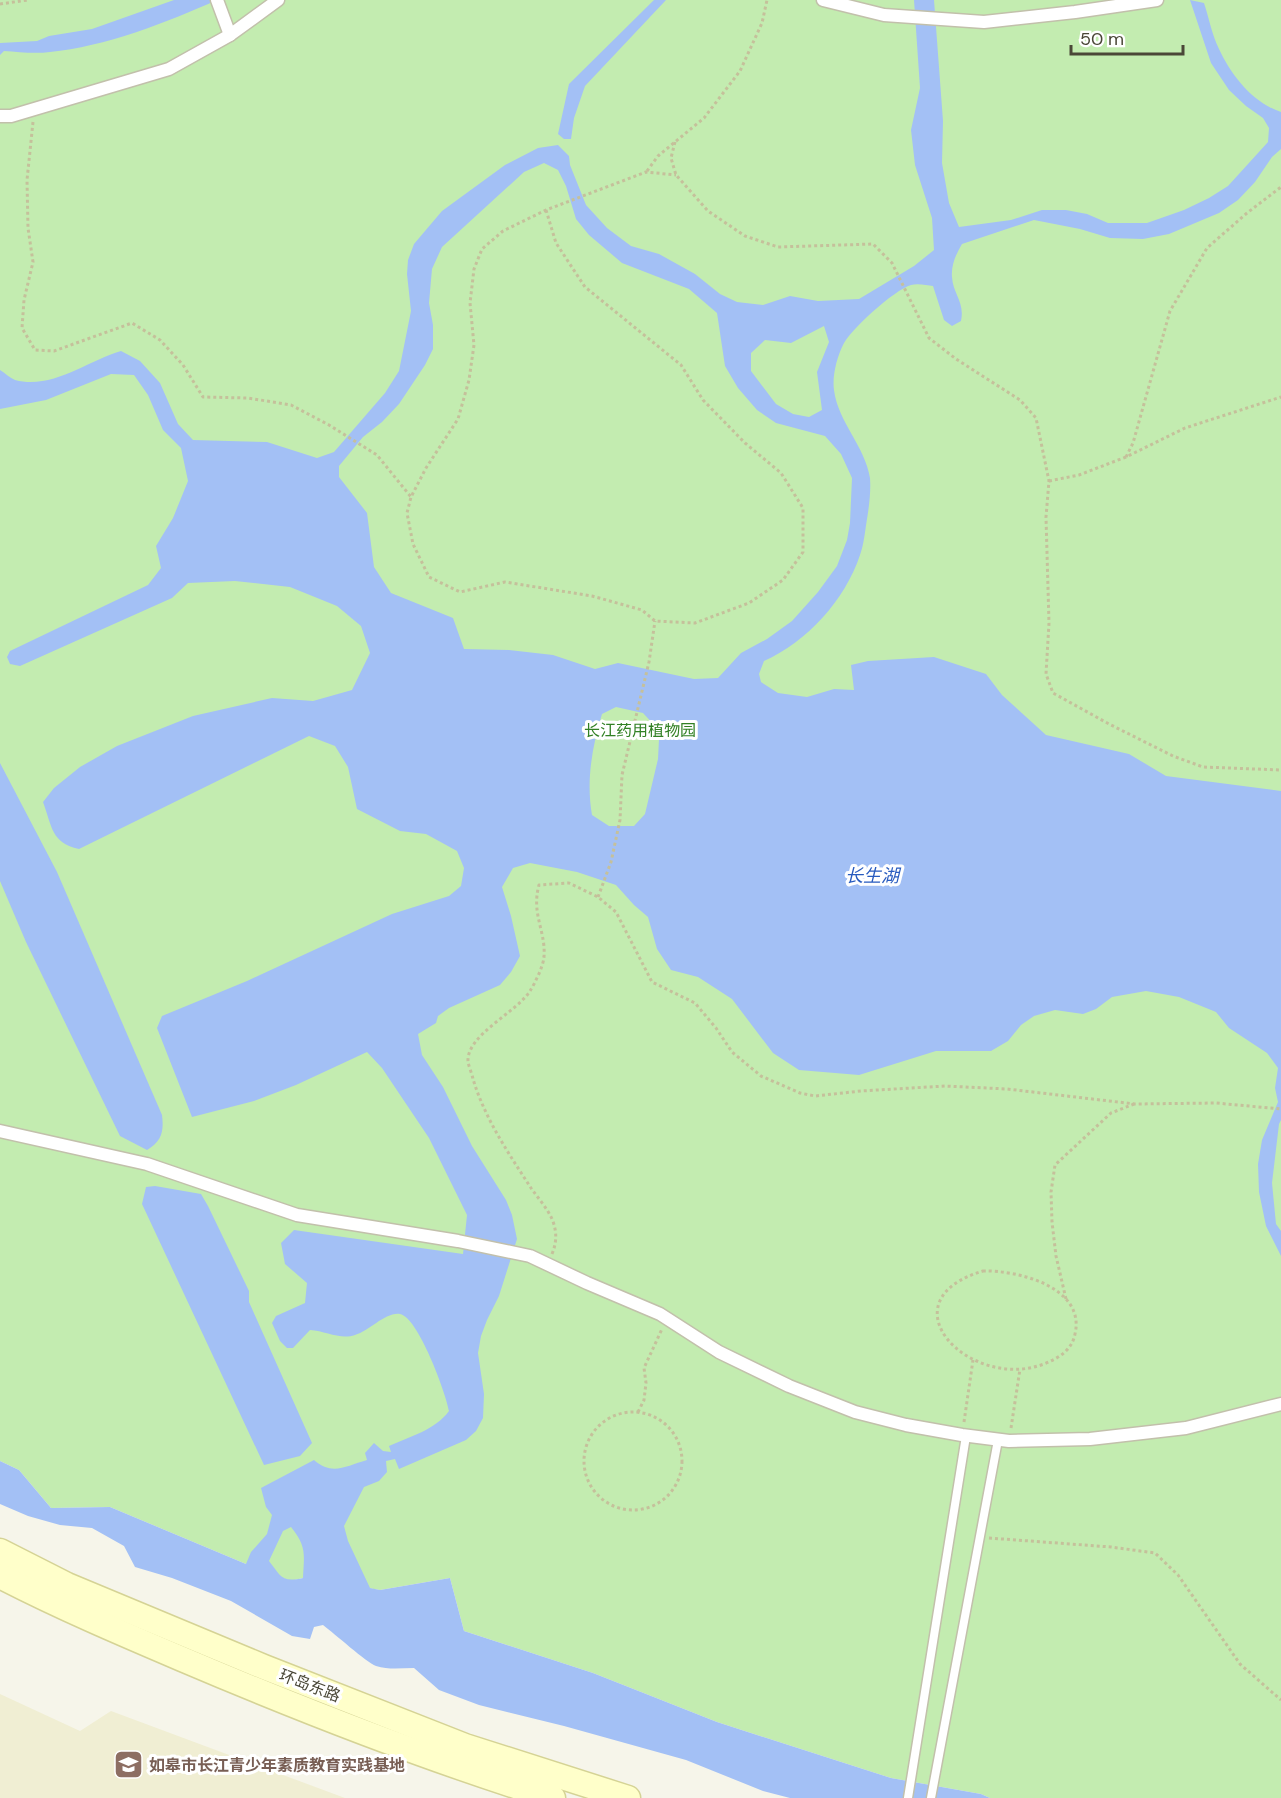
<svg xmlns="http://www.w3.org/2000/svg" width="1281" height="1798" font-family="'DM Sans','Noto Sans SC',sans-serif">
	<style>
		.education { fill: #f0eed3 }
		.green { fill: #c3ecb0 }
		.water { fill: #a3c0f5; fill-rule: evenodd }
		.lines { fill: none; stroke-linecap: round; stroke-linejoin: round }
		.service-casing { stroke: #c2c0ab; stroke-width: 11 }
		.pedestrian-casing { stroke: #c2c0ab; stroke-width: 15 }
		.secondary-casing { stroke: #d5d395; stroke-width: 27 }
		.path { stroke: #c5c09b; stroke-width: 3; stroke-dasharray: 3 3; stroke-linecap: butt }
		.service { stroke: #fff; stroke-width: 8 }
		.pedestrian { stroke: #fff; stroke-width: 12 }
		.secondary { stroke: #ffffca; stroke-width: 24 }
		.labels { text-anchor: middle; stroke-width: 6; stroke-linejoin: round; paint-order: stroke }
		.park-label { font-size: 16px; fill: #328125; stroke: #fff }
		.street-label { font-size: 16px; fill: #4a4737; stroke: #fff }
		.education-label { font-size: 16px; font-weight: bold; fill: #785e54; stroke: #fff; text-anchor: start }
		.water-label { font-size: 18px; font-style: italic; fill: #285bbf; stroke: #fff }
	</style>
	<rect width="100%" height="100%" fill="#f6f5ea"/>
	<polygon class="education" points="0,1694 80,1731 111,1711 345,1798 0,1798"/>
	<polygon class="green" points="0,0 1281,0 1281,1798 990,1798 981,1794 891,1778 717,1722 593,1673 464,1631 450,1578 380,1590 303,1578 290,1581 246,1564 110,1507 51,1508 19,1470 0,1461"/>
	<g class="water">
		<path d="M174,0H217C168,22 104,47 50,52C35,54 19,52 4,51L0,55V43L37,41L49,36L92,29Z"/>
		<polygon points="654,0 666,0 585,86 574,118 571,139 564,139 558,134 569,84"/>
		<path d="M914,0H934L943,121L942,163L949,203L959,227L1011,220L1042,210H1066L1087,214L1108,223H1147L1184,210L1209,198L1228,186L1268,142L1269,128L1263,118L1246,106L1229,90L1211,63L1190,0L1204,3C1209,18 1212,35 1219,49C1231,75 1253,103 1281,112V149L1272,157L1255,182L1238,200L1219,213L1169,234L1143,239L1110,238L1080,229L1034,220L962,244C956,254 951,265 952,277C953,294 965,302 961,321L952,326L944,320L933,286C927,285 917,283 911,285C894,290 850,330 843,345C837,357 832,376 834,390C838,422 865,446 870,478C871,491 869,507 867,519C865,531 864,544 860,555C845,600 807,642 764,661L759,674L761,682L778,693L807,697L834,689L854,690L851,665L868,661L934,657L986,674L1002,695L1046,735L1129,754L1166,776L1281,791V1120L1279,1124L1272,1183L1276,1224L1281,1231V1256L1266,1226L1259,1192L1258,1164L1262,1140L1278,1102L1275,1088L1278,1068L1267,1053L1229,1028L1216,1012L1179,997L1146,991L1112,997L1096,1009L1083,1014L1055,1010L1034,1016L1021,1025L1008,1041L991,1051H936L859,1075L799,1070L773,1053L732,999L698,977L671,970L657,949L648,917L634,905L616,885L577,872L530,863L513,868L502,887L511,916L520,956L511,972L500,985L449,1008L438,1016L436,1023L418,1034L422,1055L443,1087L472,1146L506,1200L512,1215L517,1239L499,1296L487,1320L481,1336L478,1353L484,1394L483,1418L476,1431L466,1440L399,1469L395,1459L386,1461L387,1472L379,1481L364,1487L344,1526L348,1541L370,1588L380,1590L450,1578L464,1631L593,1673L717,1722L891,1778L981,1794L990,1798H790L763,1791L686,1760L564,1726L479,1705L439,1690L414,1668C401,1668 389,1670 376,1666C366,1662 335,1634 323,1625L314,1627L310,1639L292,1636L231,1601L172,1578L135,1567L124,1546L92,1528L60,1525L28,1516L0,1504V1461L19,1470L51,1508L110,1507L246,1564L251,1552L267,1534L272,1515L266,1507L261,1488L314,1460C332,1476 346,1466 367,1460L365,1453L374,1443L383,1451L391,1452L389,1446C411,1436 435,1430 449,1411C446,1393 418,1317 400,1314C385,1312 370,1331 355,1335C340,1340 326,1331 310,1330L293,1348H287L280,1341L272,1323L276,1316L305,1303L307,1283L285,1264L281,1243L294,1230L463,1254L467,1215L429,1138L382,1068L367,1052L296,1085L254,1101L192,1117L157,1028L162,1016L247,981L392,914L449,896L461,886L464,868L457,851L426,834L400,831L357,809L348,767L335,746L309,736L79,849C51,843 52,826 43,802L54,788L80,767L117,746L193,716L272,698L313,701L352,690L370,653L361,626L337,606L290,587L235,581L188,583L172,598L20,666L10,664L7,657L10,651L148,585L161,568L156,546L173,518L188,481L181,448L163,430L148,395L134,375L111,374L46,400L0,409V370C5,373 10,378 15,380C52,390 87,361 121,351L140,361L160,383L178,424L193,440L267,442L317,458L334,452L385,393L399,371L411,311L407,274L408,260L414,244L442,211L505,165L538,148L558,145L569,156L570,165L586,205L607,228L631,246L659,254L695,274L720,294L737,302L763,305L790,296L818,301L859,299L914,266L934,250L932,218L915,165L911,130L920,88ZM544,163L558,170L566,186L576,219L589,235L622,263L689,289L717,313L725,366L738,388L757,410L776,423L825,436L841,454L852,478L850,523L847,540L837,566L818,592L792,621L767,639L741,653L718,678L694,679L618,663L595,669L553,655L509,650L464,649L453,618L391,593L374,567L367,513L339,477V466L363,437L382,422L399,404L425,365L433,349V325L429,303L432,269L442,247L524,172ZM824,326L829,342L817,372L822,410L809,417L793,414L776,404L751,371V353L765,340L791,343ZM616,707L643,713L655,726L659,739L658,759L645,814L634,826H609L592,815C586,781 592,747 602,714ZM291,1527C307,1547 304,1554 303,1578C281,1583 281,1576 269,1561L283,1531Z"/>
		<path d="M0,763L57,872L162,1115C164,1131 162,1141 147,1150L120,1136L26,942L0,881Z"/>
		<polygon points="155,1186 201,1194 208,1206 249,1291 249,1302 312,1443 300,1456 264,1465 142,1204 146,1187"/>
	</g>
	<g class="lines">
		<defs>
			<g id="service">
				<polyline points="908,1798 966,1436"/>
				<polyline points="931,1798 998,1440"/>
			</g>
			<g id="pedestrian">
				<polyline points="217,0 230,35"/>
				<polyline points="823,0 884,15 984,22 1075,12 1157,0"/>
				<polyline points="0,116 11,116 169,69 230,35 278,0"/>
				<polyline points="0,1131 147,1164 297,1215 458,1241 530,1256 587,1283 660,1314 719,1352 789,1386 855,1412 906,1425 962,1435 1009,1441 1090,1439 1186,1428 1281,1404"/>
			</g>
			<g id="secondary">
				<polyline points="0,1551 67,1585 264,1667 465,1746 628,1798"/>
				<path d="M0,1576C60,1607 121,1633 182,1659C304,1711 427,1759 553,1798"/>
			</g>
		</defs>
		<use href="#service" class="service-casing"/>
		<use href="#pedestrian" class="pedestrian-casing"/>
		<use href="#secondary" class="secondary-casing"/>
		<g class="path">
			<polyline points="0,4 28,0"/>
			<polyline points="33,122 27,180 28,228 33,262 24,300 22,328 35,350 54,351 132,323 160,340 183,365 203,397 248,398 291,405 329,425 377,455 411,497"/>
			<polyline points="675,142 671,158 676,175 708,211 745,236 778,247 873,244 892,263 929,338 956,359 1020,400 1036,418 1049,481 1046,517 1049,623 1046,674 1053,693 1109,724 1173,756 1203,767 1281,770"/>
			<polyline points="647,171 658,156 704,118 740,71 762,23 767,0"/>
			<polyline points="546,210 556,243 585,287 681,365 703,400 745,443 781,473 803,508 803,552 783,580 749,603 695,623 655,621 642,610 592,596 505,582 460,592 429,577 413,544 407,513 411,497 426,468 458,419 469,380 474,345 470,303 474,269 482,249 503,231 546,210 646,172 676,175"/>
			<polyline points="1126,457 1133,443 1170,311 1207,248 1247,213 1281,187"/>
			<polyline points="1049,481 1079,475 1126,457 1185,428 1281,397"/>
			<polyline points="598,897 611,862 620,820 622,775 649,662 655,621"/>
			<path d="M552,1254C557,1242 557,1231 552,1219C547,1208 538,1198 531,1188C509,1154 485,1119 473,1079C472,1074 469,1067 468,1062C466,1035 516,1013 530,991C535,983 543,967 544,957C546,931 531,914 539,885L569,883L598,897L616,912L652,982L695,1003L716,1028L732,1052L761,1076L800,1093L815,1096L861,1091L945,1086L1007,1089L1135,1104L1216,1103L1281,1109"/>
			<path d="M983,1271C1017,1270 1086,1287 1075,1334C1072,1350 1059,1358 1044,1364C969,1392 882,1301 983,1271Z"/>
			<polyline points="1066,1299 1056,1256 1052,1222 1051,1192 1055,1165 1111,1113 1134,1104"/>
			<circle cx="633" cy="1461" r="49"/>
			<polyline points="638,1412 644,1400 646,1383 644,1368 662,1329"/>
			<polyline points="964,1422 973,1360"/>
			<polyline points="1011,1428 1020,1369"/>
			<polyline points="989,1538 1111,1547 1155,1553 1178,1575 1240,1664 1281,1700"/>
		</g>
		<use href="#service" class="service"/>
		<use href="#pedestrian" class="pedestrian"/>
		<use href="#secondary" class="secondary"/>
	</g>
	<defs>
		<symbol id="university-square" viewBox="-11 -11 22 22"><rect x="-9" y="-9" width="18" height="18" rx="4" fill="#8d6e63" stroke="#fff"/><path d="M0-5L7-2L0 1L-7-2ZM-4 1L0 2.5L4 1V4Q0 6-4 4Z" fill="#fff"/></symbol>
	</defs>
	<g fill-rule="evenodd">
		<use href="#university-square" x="112" y="1748" width="33" height="33"/>
	</g>
	<g class="labels">
		<g class="park-label">
			<text x="640" y="736">长江药用植物园</text>
		</g>
		<g class="street-label">
			<text transform="translate(310 1685) rotate(21)" y="6">环岛东路</text>
		</g>
		<g class="education-label">
			<text x="149" y="1771">如皋市长江青少年素质教育实践基地</text>
		</g>
		<g class="water-label">
			<text x="872" y="882">长生湖</text>
		</g>
	</g>
	<path d="M1071 45v9h112v-9" fill="none" stroke="#4a4737" stroke-width="3"/>
	<text x="1080" y="45" font-size="18" fill="#4a4737" stroke="#ffffff" stroke-width="4.5" paint-order="stroke">50 m</text>
</svg>
